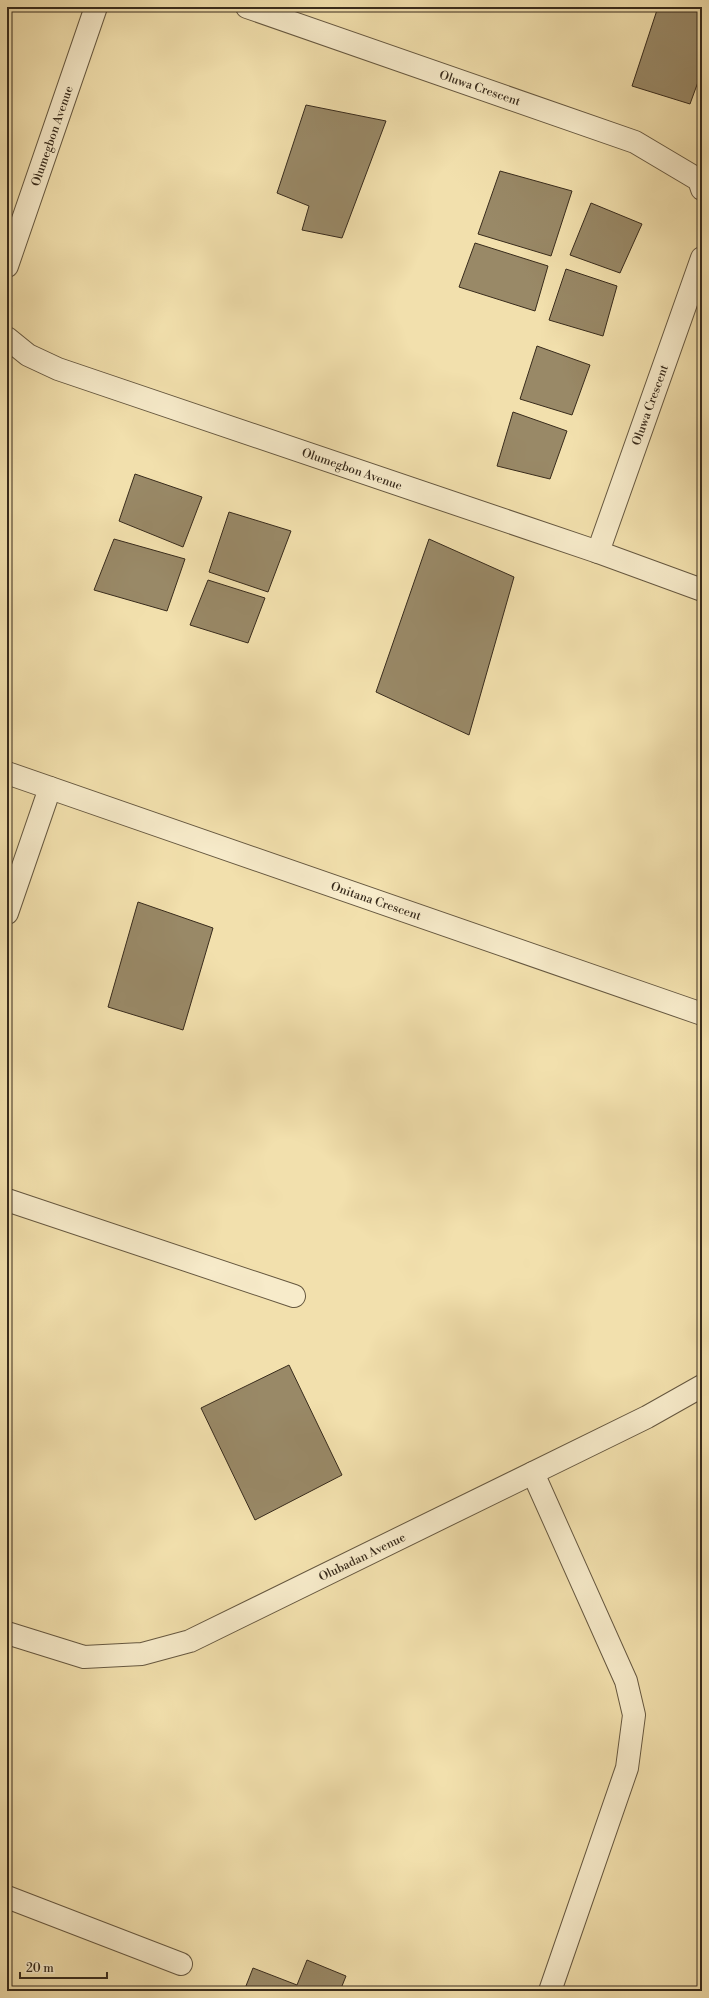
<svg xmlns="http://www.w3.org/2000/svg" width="709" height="1998" font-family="'Libre Bodoni',serif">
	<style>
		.building { fill: #998967; stroke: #382b1c }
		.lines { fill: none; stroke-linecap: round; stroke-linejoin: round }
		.minor-casing { stroke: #665840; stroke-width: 24 }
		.minor { stroke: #f7ebca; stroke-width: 22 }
		.labels { text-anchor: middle; stroke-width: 3; stroke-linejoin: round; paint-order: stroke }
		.street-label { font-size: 12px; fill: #382b1c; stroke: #f7ebca }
	</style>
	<rect width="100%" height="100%" fill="#f2e0ad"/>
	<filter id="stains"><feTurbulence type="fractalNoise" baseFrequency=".005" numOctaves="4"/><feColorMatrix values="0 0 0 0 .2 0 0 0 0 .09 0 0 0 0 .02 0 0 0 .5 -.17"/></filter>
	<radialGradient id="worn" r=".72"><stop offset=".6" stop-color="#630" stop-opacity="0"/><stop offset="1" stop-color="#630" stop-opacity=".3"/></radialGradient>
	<g class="building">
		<polygon points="658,7 702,7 702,71 690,104 632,86"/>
		<polygon points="306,105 386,121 342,238 302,230 309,206 277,193"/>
		<polygon points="500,171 572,191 551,256 478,234"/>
		<polygon points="591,203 642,224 620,273 570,255"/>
		<polygon points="475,243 548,266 535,311 459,287"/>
		<polygon points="566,269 617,286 603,336 549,320"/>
		<polygon points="537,346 590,365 572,415 520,399"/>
		<polygon points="513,412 567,431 550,479 497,466"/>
		<polygon points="135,474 202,497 183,547 119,521"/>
		<polygon points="229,512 291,531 268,592 209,572"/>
		<polygon points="114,539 185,559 167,611 94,590"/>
		<polygon points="429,539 514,577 469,735 376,692"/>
		<polygon points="208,580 265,598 248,643 190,625"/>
		<polygon points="138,902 213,928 183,1030 108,1007"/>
		<polygon points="289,1365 342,1475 255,1520 201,1408"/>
		<polygon points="307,1960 346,1976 340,1991 244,1991 253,1968 297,1985"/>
	</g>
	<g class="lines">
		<defs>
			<g id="minor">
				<polyline points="247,7 635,142 699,180 702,189"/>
				<polyline points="7,266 96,7"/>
				<polyline points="7,338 28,355 58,369 598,552 702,590"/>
				<polyline points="598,552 702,258"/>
				<polyline points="7,773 702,1014"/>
				<polyline points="7,913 50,788"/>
				<polyline points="7,1200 294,1296"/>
				<polyline points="533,1473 626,1681 634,1715 627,1768 550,1991"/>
				<polyline points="7,1633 84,1657 142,1654 190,1641 647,1417 702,1386"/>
				<polyline points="7,1897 181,1964"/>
			</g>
		</defs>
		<use href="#minor" class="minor-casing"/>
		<use href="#minor" class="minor"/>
	</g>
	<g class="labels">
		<g class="street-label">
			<text transform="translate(480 88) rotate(19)" y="4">Oluwa Crescent</text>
			<text transform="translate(52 136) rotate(-71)" y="4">Olumegbon Avenue</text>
			<text transform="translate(650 405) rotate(-70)" y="4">Oluwa Crescent</text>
			<text transform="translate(352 469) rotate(19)" y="4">Olumegbon Avenue</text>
			<text transform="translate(376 901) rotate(19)" y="4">Onitana Crescent</text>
			<text transform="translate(362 1557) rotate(-26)" y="4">Olubadan Avenue</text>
		</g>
	</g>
	<rect width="709" height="1998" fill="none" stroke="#f2e0ad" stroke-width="24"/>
	<rect x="8" y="8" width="693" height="1982" fill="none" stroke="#382b1c" stroke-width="2"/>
	<rect x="12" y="12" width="685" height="1974" fill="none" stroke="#382b1c"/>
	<path d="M20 1972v6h87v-6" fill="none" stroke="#382b1c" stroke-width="2"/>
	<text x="26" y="1972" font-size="12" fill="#382b1c" stroke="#f7ebca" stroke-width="3" paint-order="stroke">20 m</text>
	<rect width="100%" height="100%" filter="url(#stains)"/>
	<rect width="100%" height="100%" fill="url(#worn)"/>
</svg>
